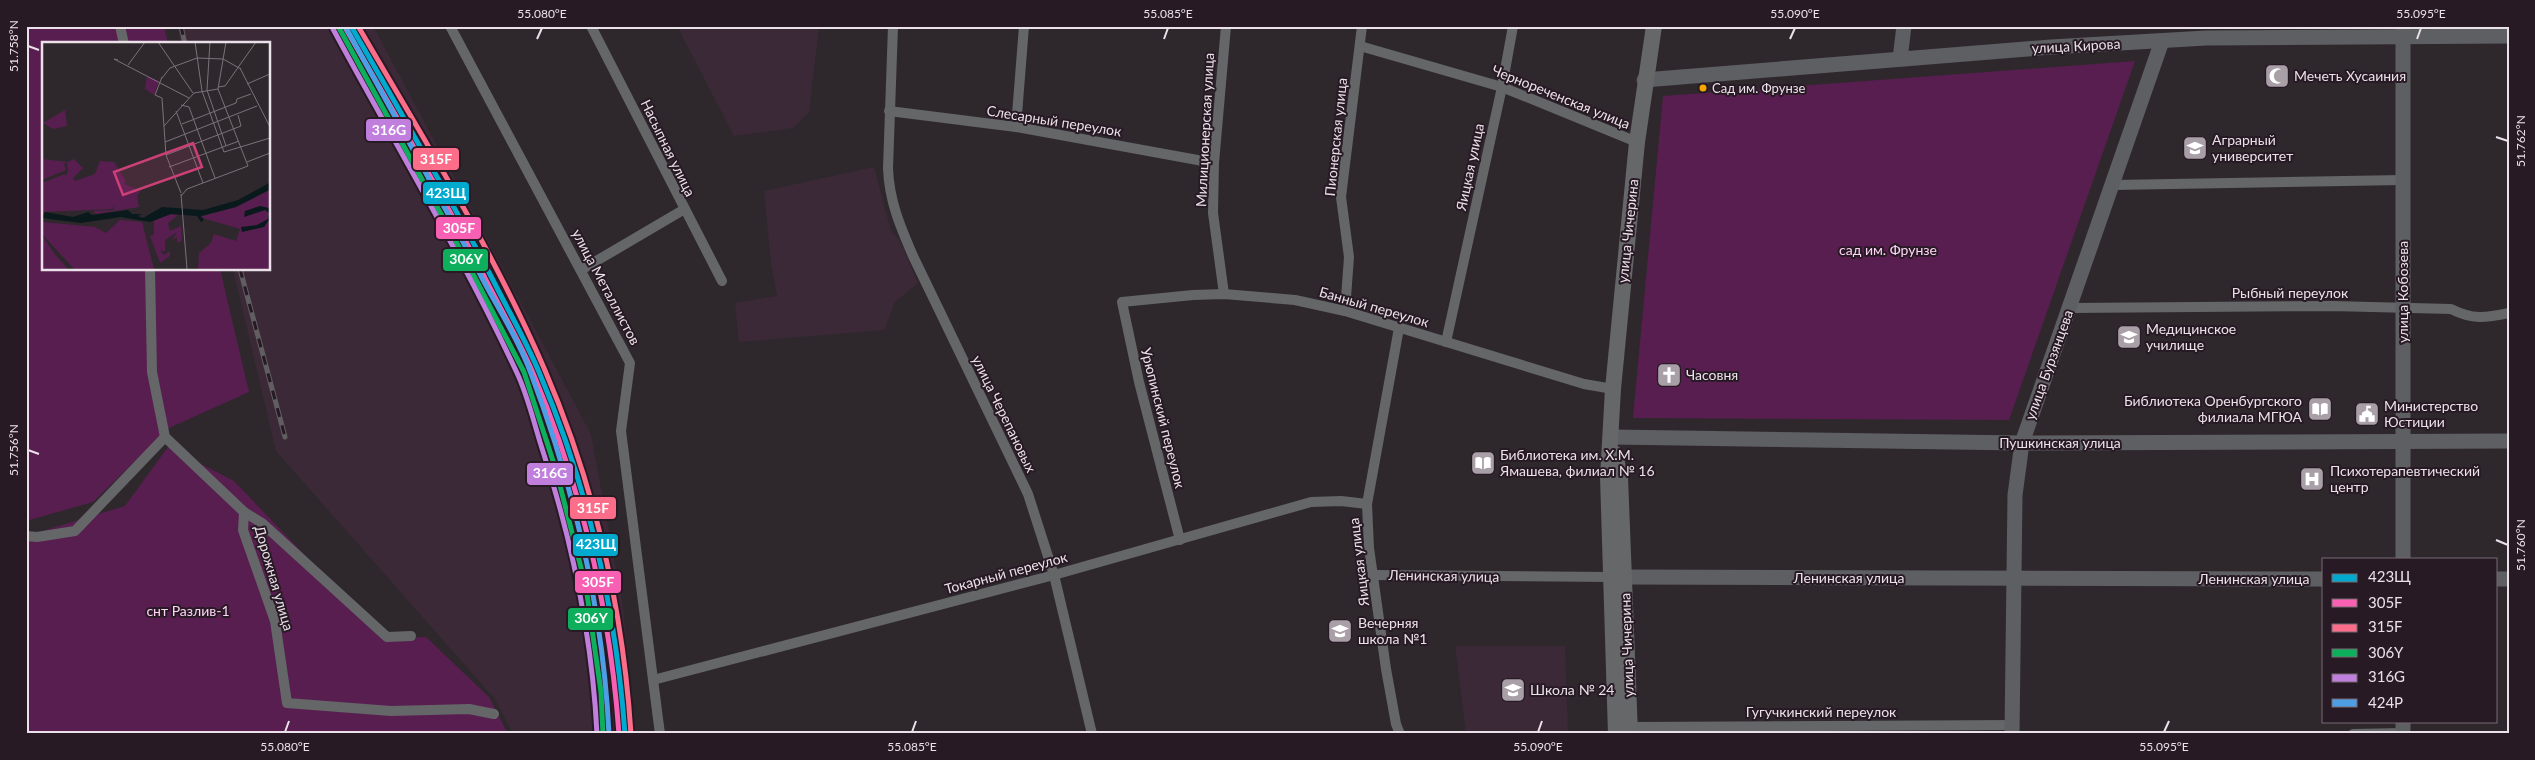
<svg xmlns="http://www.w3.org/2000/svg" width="2535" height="760" font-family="Lato,sans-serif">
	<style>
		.built { fill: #3b2937 }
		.green { fill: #581e50 }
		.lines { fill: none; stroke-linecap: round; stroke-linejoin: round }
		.street { stroke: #646668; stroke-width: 10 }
		.secondary { stroke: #5e5f62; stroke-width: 15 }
		.primary { stroke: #656769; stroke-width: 16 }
		.rail-casing { stroke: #615e62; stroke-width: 5 }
		.rail { stroke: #281a25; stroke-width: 3; stroke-dasharray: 9; stroke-linecap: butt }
		.rail-1-casing { stroke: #281a25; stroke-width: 9 }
		.rail-2-casing { stroke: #281a25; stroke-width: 9 }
		.rail-3-casing { stroke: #281a25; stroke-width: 9 }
		.rail-4-casing { stroke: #281a25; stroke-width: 9 }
		.rail-5-casing { stroke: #281a25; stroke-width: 9 }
		.rail-6-casing { stroke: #281a25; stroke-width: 9 }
		.rail-1 { stroke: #00a9ce; stroke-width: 5 }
		.rail-2 { stroke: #f860b3; stroke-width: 5 }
		.rail-3 { stroke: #fb6d88; stroke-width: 5 }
		.rail-4 { stroke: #0daf5c; stroke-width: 5 }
		.rail-5 { stroke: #c07fdc; stroke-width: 5 }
		.rail-6 { stroke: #4d9ee5; stroke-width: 5 }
		.ticks { fill: none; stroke: #ebe1e9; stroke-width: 2 }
		.bus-dot { fill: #f7a600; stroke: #281a25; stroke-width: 2 }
		.labels { text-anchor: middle; stroke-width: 4; stroke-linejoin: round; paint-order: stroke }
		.bus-label { font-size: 13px; fill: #ebe1e9; stroke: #281a25; text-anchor: start }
		.street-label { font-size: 14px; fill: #ebe1e9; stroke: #281a25 }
		.poi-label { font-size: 14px; fill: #ebe1e9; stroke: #281a25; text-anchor: start }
		.park-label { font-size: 14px; fill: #fed5f5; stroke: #281a25 }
		.inset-road { fill: none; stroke: #7a7278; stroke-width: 1 }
		.view { fill: #ca4077; fill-opacity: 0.15; stroke: #ca4077; stroke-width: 2.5 }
		.inset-edge { fill: none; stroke: #ebe1e9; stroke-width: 2.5 }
		.line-badge { stroke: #281a25; stroke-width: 2 }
		.badge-label { font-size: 14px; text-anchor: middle; font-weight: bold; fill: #fff }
		.neatline { fill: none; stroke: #ebe1e9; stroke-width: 2 }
		.ticks-label { font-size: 12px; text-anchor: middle; fill: #ebe1e9 }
	</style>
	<rect width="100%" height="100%" fill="#2e282d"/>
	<g class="built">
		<polygon points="177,26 373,26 591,434 623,608 635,734 513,734 495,699 276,451 233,269 269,269 269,44 181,44"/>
		<polygon points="677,26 819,26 809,112 793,128 734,136"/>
		<polygon points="874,167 891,231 900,241 918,283 895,302 884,330 739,342 735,303 777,296 771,263 764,191"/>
		<polygon points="1455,646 1565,646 1568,734 1466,734"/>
	</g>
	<g class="green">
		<polygon points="26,26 164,26 168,44 44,44 44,269 220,269 249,392 169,428 93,502 26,521"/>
		<polygon points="2135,61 2009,420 1633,418 1663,96"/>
		<polygon points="168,447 234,481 385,639 426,637 489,697 508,734 26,734 26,536 125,506"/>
	</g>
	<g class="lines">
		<g class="street">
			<polyline points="120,26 124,44"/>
			<polyline points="450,26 630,363 621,431 660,734"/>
			<polyline points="591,26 722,281"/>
			<path d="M893,26L888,168C889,200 900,226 913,256L1028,494L1054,575L1092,734"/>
			<polyline points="1360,46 1502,87 1637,142"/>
			<polyline points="889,111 1016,127 1214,163"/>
			<polyline points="1016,127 1024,26"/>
			<polyline points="2113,185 2403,180"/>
			<polyline points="150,269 152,372 165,437"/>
			<polyline points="581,270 683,210"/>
			<polyline points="1224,294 1213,213 1214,163 1226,26"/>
			<path d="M2070,308L2332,306L2451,309C2473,320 2485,318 2509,313"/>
			<polyline points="1345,311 1349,257 1341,197 1362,26"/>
			<polyline points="1399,328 1367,504 1369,548 1386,669 1396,724 1400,734"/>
			<polyline points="1446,342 1502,87 1513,26"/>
			<polyline points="244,512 262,523 387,637 411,636"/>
			<polyline points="26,536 37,537 75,531 165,437 244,512 243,530 275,621 287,703 391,711 469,709 494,714"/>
			<polyline points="1180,540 1139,382 1122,302 1193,295 1224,294 1295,300 1345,311 1584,384 1613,389"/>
			<polyline points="1374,575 1612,577"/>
			<polyline points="653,680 1054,575 1311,502 1341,501 1367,504"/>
			<polyline points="1630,727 2013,725"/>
			<polyline points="2353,734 2403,733"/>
		</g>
		<g class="secondary">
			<polyline points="2403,26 2403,559"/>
			<polyline points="1900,59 1904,26"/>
			<polyline points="1644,80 2051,47 2206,38 2509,36"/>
			<polyline points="1612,437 2022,443 2509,441"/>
			<polyline points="1625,577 2324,579"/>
			<polyline points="2496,579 2509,579"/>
			<polyline points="2012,734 2015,495 2022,443 2162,41"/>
			<polyline points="2403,734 2403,721"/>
		</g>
		<g class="primary">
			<polyline points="1615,454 1620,477 1630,734"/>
			<polyline points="1616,734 1608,477 1613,389 1637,142 1654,26"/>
		</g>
		<defs>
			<g id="rail">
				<polyline points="181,26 185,44"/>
				<polyline points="240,269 285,437"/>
			</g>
		</defs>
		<use href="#rail" class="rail-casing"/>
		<use href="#rail" class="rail"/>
		<defs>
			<path id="rail-1" d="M351,26C400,111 449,195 494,282C509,312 526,341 539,372C588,487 616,609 625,734"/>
			<path id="rail-2" d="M346,29C394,113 444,197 488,284C503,313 520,343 533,373C582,488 610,610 619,734"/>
			<path id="rail-3" d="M358,26C423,138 493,250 544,368C594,484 623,608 631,734"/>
			<polyline id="rail-4" points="338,26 459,247 524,372 556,470 586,587 601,692 603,734"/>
			<path id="rail-5" d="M333,29C394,142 463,257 517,373C527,394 533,419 540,442C571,536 592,634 597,734"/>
			<path id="rail-6" d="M345,26C391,109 437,192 481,276C497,307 518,338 530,371C574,487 603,611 609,734"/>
		</defs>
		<use href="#rail-1" class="rail-1-casing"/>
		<use href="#rail-2" class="rail-2-casing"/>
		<use href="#rail-3" class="rail-3-casing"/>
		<use href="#rail-4" class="rail-4-casing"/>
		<use href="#rail-5" class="rail-5-casing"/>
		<use href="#rail-6" class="rail-6-casing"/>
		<use href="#rail-1" class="rail-1"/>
		<use href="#rail-2" class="rail-2"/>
		<use href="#rail-3" class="rail-3"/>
		<use href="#rail-4" class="rail-4"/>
		<use href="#rail-5" class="rail-5"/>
		<use href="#rail-6" class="rail-6"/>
	</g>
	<path class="ticks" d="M537,39L542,28M1164,39L1168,28M1790,39L1795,28M2417,39L2421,28M28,46L39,50M2496,137L2508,141M28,450L39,454M2496,540L2508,545M285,732L289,721M912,732L916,721M1538,732L1542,721M2164,732L2169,721"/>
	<defs>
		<symbol id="mosque-square" viewBox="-11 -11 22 22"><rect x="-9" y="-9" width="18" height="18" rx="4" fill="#a9a0a7" stroke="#281a25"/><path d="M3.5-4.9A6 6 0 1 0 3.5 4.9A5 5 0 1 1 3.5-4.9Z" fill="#fff"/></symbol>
		<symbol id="university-square" viewBox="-11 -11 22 22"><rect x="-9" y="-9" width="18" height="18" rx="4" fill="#a9a0a7" stroke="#281a25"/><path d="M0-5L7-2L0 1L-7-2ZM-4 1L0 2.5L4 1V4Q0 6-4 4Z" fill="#fff"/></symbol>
		<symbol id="church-square" viewBox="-11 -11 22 22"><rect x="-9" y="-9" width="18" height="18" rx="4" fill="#a9a0a7" stroke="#281a25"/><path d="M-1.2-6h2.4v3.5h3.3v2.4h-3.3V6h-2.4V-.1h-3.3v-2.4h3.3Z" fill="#fff"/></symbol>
		<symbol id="library-square" viewBox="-11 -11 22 22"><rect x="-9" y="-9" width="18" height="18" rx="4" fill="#a9a0a7" stroke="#281a25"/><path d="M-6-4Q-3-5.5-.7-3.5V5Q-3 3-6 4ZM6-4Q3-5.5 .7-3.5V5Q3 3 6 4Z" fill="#fff"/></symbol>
		<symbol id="civic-square" viewBox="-11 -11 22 22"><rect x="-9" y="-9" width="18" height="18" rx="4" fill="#a9a0a7" stroke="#281a25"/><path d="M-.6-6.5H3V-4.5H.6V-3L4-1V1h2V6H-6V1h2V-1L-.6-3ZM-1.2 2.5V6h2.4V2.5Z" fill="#fff"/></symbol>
		<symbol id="hospital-square" viewBox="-11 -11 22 22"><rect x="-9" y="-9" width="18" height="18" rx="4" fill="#a9a0a7" stroke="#281a25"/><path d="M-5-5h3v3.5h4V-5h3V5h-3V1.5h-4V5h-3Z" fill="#fff"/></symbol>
		<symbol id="school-square" viewBox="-11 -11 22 22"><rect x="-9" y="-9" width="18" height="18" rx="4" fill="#a9a0a7" stroke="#281a25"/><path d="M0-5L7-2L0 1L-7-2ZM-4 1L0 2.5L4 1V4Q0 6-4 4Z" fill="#fff"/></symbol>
	</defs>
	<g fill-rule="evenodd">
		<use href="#mosque-square" x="2263" y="62" width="28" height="28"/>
		<use href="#university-square" x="2181" y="134" width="28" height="28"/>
		<use href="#university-square" x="2115" y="323" width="28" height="28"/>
		<use href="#church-square" x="1655" y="361" width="28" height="28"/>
		<use href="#library-square" x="2306" y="395" width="28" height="28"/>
		<use href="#civic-square" x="2353" y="400" width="28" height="28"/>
		<use href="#library-square" x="1469" y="449" width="28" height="28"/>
		<use href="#hospital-square" x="2298" y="465" width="28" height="28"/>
		<use href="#school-square" x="1326" y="617" width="28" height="28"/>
		<use href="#school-square" x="1499" y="676" width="28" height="28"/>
	</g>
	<circle class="bus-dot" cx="1703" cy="88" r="4.5"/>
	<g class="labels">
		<g class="bus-label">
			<text x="1712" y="93">Сад им. Фрунзе</text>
		</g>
		<g class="street-label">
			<text transform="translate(2076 46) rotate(-3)" y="5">улица Кирова</text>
			<text transform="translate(1561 97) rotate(22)" y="5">Чернореченская улица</text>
			<text transform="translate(1054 121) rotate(9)" y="5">Слесарный переулок</text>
			<text transform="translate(1205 130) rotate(-87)" y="5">Милиционерская улица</text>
			<text transform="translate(1336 137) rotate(-84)" y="5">Пионерская улица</text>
			<text transform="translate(668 148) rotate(64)" y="5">Насыпная улица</text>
			<text transform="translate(1470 167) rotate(-78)" y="5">Яицкая улица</text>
			<text transform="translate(1628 231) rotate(-84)" y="5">улица Чичерина</text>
			<text transform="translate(606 287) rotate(62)" y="5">улица Металлистов</text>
			<text transform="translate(2403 292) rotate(-90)" y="5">улица Кобозева</text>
			<text x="2290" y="298">Рыбный переулок</text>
			<text transform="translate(1374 307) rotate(16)" y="5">Банный переулок</text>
			<text transform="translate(2049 365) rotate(-70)" y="5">улица Бурзянцева</text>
			<text transform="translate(1004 414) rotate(64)" y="5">улица Черепановых</text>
			<text transform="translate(1163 418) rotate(76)" y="5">Урюпинский переулок</text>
			<text x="2060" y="448">Пушкинская улица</text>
			<text transform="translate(1359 562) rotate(-97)" y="5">Яицкая улица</text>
			<text transform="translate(1006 573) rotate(-15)" y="5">Токарный переулок</text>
			<text transform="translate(1444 576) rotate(1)" y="5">Ленинская улица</text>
			<text transform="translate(274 578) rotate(74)" y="5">Дорожная улица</text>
			<text x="1849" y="583">Ленинская улица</text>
			<text x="2254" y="584">Ленинская улица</text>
			<text transform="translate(1627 645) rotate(-92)" y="5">улица Чичерина</text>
			<text x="1821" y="717">Гугучкинский переулок</text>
		</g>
		<g class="poi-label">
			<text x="2294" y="81">Мечеть Хусаиния</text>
			<text x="2212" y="145">Аграрный<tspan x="2212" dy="16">университет</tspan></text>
			<text x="2146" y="334">Медицинское<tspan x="2146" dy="16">училище</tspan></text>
			<text x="1686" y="380">Часовня</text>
			<text x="2302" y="406" text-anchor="end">Библиотека Оренбургского<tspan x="2302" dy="16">филиала МГЮА</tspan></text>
			<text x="2384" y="411">Министерство<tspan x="2384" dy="16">Юстиции</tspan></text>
			<text x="1500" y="460">Библиотека им. Х.М.<tspan x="1500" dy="16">Ямашева, филиал № 16</tspan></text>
			<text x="2330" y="476">Психотерапевтический<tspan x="2330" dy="16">центр</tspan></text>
			<text x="1358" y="628">Вечерняя<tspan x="1358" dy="16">школа №1</tspan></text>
			<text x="1530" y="695">Школа № 24</text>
		</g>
		<g class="park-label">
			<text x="1888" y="255">сад им. Фрунзе</text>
			<text x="188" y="616">снт Разлив-1</text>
		</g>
	</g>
	<g transform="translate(42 42)">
		<rect width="228" height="228" fill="#2e282d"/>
		<path d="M105,34L117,39L112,53L103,47ZM23,68L25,84L11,87L1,81ZM0,117L26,120L32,117L41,126L31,136L33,139L53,132L58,119L72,120L84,139L82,142L99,149L95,153L97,165L54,172L51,169L71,168L74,163L70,167L0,170V141L23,132L24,134L26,129L25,120L22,122L24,128L0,138ZM227,148V227H156L157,211L169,201L172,192L194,199L198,187L157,175L194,165ZM126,172L136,173L126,181L128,189L139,184L140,199L135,201V195L130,198L135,190L123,198V209H120V204L119,209L122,213L128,209V214L118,221L108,194L112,193V179ZM78,178L100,180L112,227H32L0,192V180L53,185L64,191ZM0,193L12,211L26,227H0Z" fill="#581e50"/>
		<path d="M227,141V148L194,165L159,174L162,178L159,180L155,174L129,172L108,180L79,175L39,181L0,176L3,170L31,175L46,170L50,173L86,168L90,172H100L96,174L101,176L120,165L161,168L196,158ZM218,164L227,166V178L222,185L200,190L199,185L215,183L226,177L227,171L223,168L202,175L203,169Z" fill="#09191c"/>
		<path class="inset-road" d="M116,0L151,51M153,0L160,49L182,110L228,96M168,0L165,48L184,104M76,18L72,17L147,56M86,23L103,0M198,26L228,85M120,35L113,53L120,56L124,113L139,151M120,36L128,26L155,16L181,17L199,27M205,42L228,32M176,45L183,44L214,0M176,47L184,0M139,63L147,65L173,136M134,69L161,141M140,82L194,61L195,57L209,52M122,84L152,51L176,47M123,100L215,64M124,113L199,84L196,73M205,120L228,111M127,125L197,99M139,152L145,227M139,154L145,147L206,124L176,47"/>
		<path class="view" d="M151,101L160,125L81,153L72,130Z"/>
		<rect width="228" height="228" class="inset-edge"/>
	</g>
	<g class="line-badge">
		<rect x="365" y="118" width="47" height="24" rx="5" fill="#c07fdc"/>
		<rect x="412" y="147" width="48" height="24" rx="5" fill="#fb6d88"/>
		<rect x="422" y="181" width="48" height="24" rx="5" fill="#00a9ce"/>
		<rect x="435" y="216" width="47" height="24" rx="5" fill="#f860b3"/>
		<rect x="442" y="248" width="47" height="24" rx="5" fill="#0daf5c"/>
		<rect x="526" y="462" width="48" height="24" rx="5" fill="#c07fdc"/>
		<rect x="569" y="496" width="48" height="24" rx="5" fill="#fb6d88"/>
		<rect x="572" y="533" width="47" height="24" rx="5" fill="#00a9ce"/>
		<rect x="574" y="570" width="48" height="24" rx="5" fill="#f860b3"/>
		<rect x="567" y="607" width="47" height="24" rx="5" fill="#0daf5c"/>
	</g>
	<g class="badge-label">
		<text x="389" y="135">316G</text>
		<text x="436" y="164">315F</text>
		<text x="446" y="198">423Щ</text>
		<text x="459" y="233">305F</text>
		<text x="466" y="264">306Y</text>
		<text x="550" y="478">316G</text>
		<text x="593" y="513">315F</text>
		<text x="596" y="549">423Щ</text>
		<text x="598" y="587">305F</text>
		<text x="591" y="623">306Y</text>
	</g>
	<rect width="2535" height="760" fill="none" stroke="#281a25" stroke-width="55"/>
	<rect x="2322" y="558" width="175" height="165" fill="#281a25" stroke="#766a73"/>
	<rect x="2332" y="574" width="25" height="8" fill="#00a9ce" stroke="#766a73"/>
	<text x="2368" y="582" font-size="15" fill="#ebe1e9">423Щ</text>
	<rect x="2332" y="599" width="25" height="8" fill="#f860b3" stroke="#766a73"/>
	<text x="2368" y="608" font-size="15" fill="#ebe1e9">305F</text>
	<rect x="2332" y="624" width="25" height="8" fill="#fb6d88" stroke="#766a73"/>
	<text x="2368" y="632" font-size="15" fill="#ebe1e9">315F</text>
	<rect x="2332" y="649" width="25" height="8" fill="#0daf5c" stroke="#766a73"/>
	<text x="2368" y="658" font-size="15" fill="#ebe1e9">306Y</text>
	<rect x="2332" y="674" width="25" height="8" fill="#c07fdc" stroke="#766a73"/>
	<text x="2368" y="682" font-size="15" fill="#ebe1e9">316G</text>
	<rect x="2332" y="699" width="25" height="8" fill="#4d9ee5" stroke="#766a73"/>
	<text x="2368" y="708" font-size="15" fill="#ebe1e9">424Р</text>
	<rect x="28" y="28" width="2480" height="704" class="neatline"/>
	<g class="ticks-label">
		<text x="542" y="18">55.080°E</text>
		<text x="1168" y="18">55.085°E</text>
		<text x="1795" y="18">55.090°E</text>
		<text x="2421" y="18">55.095°E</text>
		<text transform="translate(14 46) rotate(-90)" y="4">51.758°N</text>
		<text transform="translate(2521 141) rotate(-90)" y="4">51.762°N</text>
		<text transform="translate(14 450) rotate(-90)" y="4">51.756°N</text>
		<text transform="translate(2521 545) rotate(-90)" y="4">51.760°N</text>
		<text x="285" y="751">55.080°E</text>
		<text x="912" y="751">55.085°E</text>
		<text x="1538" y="751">55.090°E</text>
		<text x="2164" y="751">55.095°E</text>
	</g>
</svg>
